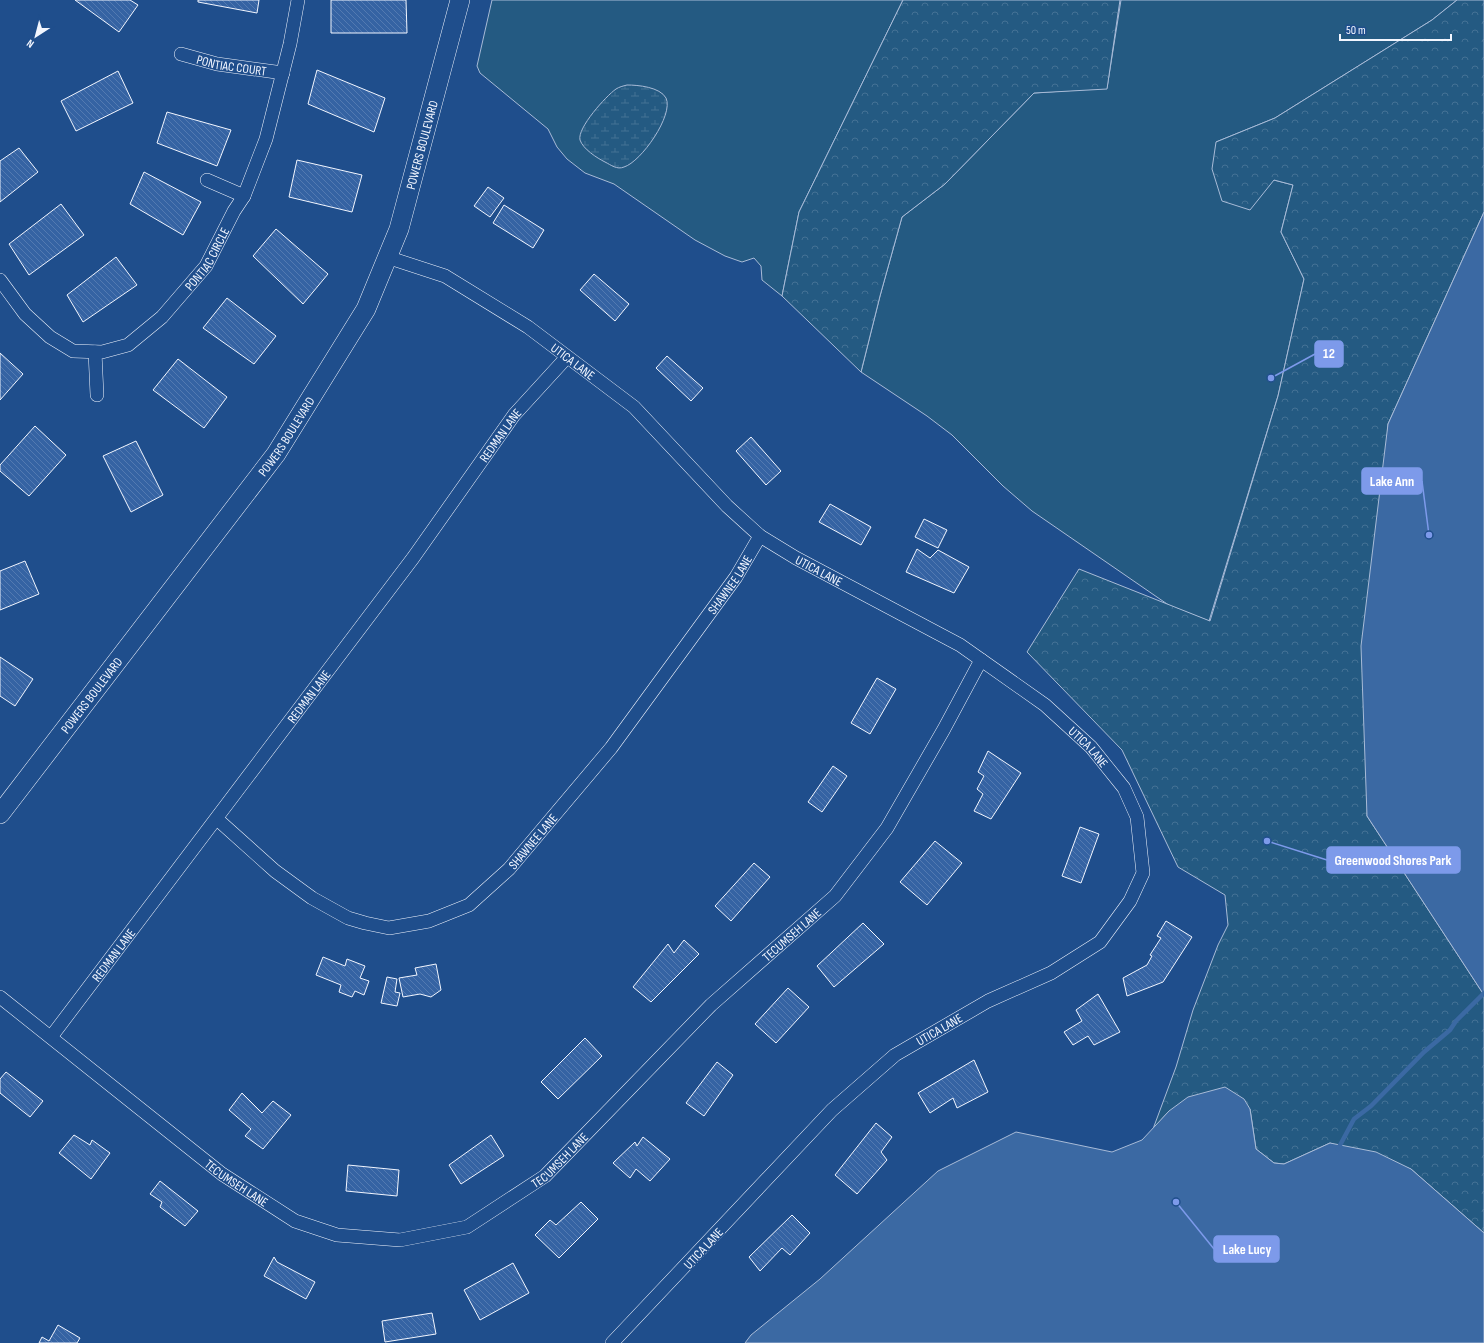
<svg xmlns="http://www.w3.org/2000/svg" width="1484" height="1343" font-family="'Sofia Sans Condensed',sans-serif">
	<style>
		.green { fill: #245a82; stroke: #a8bbd7 }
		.forest { fill: url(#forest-crowns); stroke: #a8bbd7 }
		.wetland { fill: url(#wetland-marsh); stroke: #a8bbd7 }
		.water { fill: #3b69a3; stroke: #a8bbd7 }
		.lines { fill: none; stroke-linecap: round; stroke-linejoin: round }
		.stream { stroke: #3b69a3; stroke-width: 4.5 }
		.building { fill: url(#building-back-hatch); stroke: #f2f6ff }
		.street-casing { stroke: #f2f6ff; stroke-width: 14 }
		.secondary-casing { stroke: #f2f6ff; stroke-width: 20 }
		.street { stroke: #1f4e8c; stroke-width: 13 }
		.secondary { stroke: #1f4e8c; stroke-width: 19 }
		.labels { text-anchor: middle; stroke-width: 3; stroke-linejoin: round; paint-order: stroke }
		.street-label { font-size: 13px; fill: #f2f6ff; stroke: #1f4e8c }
		.leader { fill: none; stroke: #7d9aea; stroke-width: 1.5 }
		.callout-dot { fill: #7d9aea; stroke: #1f4e8c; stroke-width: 1.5 }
		.callout { fill: #7d9aea; stroke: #7d9aea; stroke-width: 1.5 }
		.callout-label { font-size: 14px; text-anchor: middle; font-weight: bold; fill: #fff }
	</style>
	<defs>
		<pattern id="forest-crowns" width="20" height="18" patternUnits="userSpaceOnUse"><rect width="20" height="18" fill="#245a82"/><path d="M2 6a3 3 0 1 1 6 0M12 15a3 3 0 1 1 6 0" fill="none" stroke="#447295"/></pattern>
		<pattern id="wetland-marsh" width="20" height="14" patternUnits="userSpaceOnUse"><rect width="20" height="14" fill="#245a82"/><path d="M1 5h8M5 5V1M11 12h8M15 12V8" fill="none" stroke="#447295"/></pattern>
		<pattern id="building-back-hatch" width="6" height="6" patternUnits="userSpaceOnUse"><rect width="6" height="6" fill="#3563a3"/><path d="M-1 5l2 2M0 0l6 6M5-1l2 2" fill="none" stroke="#537ab1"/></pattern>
	</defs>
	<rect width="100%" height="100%" fill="#1f4e8c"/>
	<g class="green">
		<polygon points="492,0 903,0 799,212 782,296 762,280 761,266 754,258 742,262 725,256 695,240 614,184 585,173 567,159 557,147 548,129 480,73 477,66"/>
		<polygon points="1121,0 1457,0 1432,20 1275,118 1216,142 1274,180 1293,185 1281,232 1304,279 1278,396 1209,621 1170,606 1032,511 1003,486 952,435 927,416 861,372 880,296 902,217 945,184 1034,93 1107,88"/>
	</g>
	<g class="forest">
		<polygon points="903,0 1120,0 1107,89 1034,93 945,184 902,217 880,296 861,372 782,296 799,212"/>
		<polygon points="1457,0 1484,0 1484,212 1388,424 1367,816 1484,995 1484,1233 1411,1169 1330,1143 1284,1164 1274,1163 1256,1149 1250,1109 1169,1111 1153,1129 1176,1067 1193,1010 1218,945 1228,925 1225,895 1178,867 1122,750 1027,652 1079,569 1210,621 1278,396 1304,279 1281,232 1293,185 1274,180 1250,210 1222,201 1212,169 1216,142 1275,118 1432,20"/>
	</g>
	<path class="wetland" d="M627,85C638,85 660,87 666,98C674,115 641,162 624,167C617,170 611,165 605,162C597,158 583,149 580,140C577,128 606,96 616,89C619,87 623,86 627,85Z"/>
	<g class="water">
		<polygon points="1484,212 1484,995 1367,816 1361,646 1388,424"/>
		<polygon points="1225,1087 1244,1099 1250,1109 1256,1149 1274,1163 1284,1164 1330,1143 1376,1152 1411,1169 1484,1233 1484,1343 745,1343 751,1335 820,1279 938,1171 1016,1132 1112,1152 1142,1140 1169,1111 1188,1097"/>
	</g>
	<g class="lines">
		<polyline class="stream" points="1338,1149 1354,1119 1371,1106 1424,1052 1450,1030 1456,1021 1484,993"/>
	</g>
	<g class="building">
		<polygon points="75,0 130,0 138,5 119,32"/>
		<polygon points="198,0 259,0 257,13 198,2"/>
		<polygon points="331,0 406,0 407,33 331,33"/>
		<polygon points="317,70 385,98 374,132 308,104"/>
		<polygon points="118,71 133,103 76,131 61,101"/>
		<polygon points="167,112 231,130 217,166 157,143"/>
		<polygon points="19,148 38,172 0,202 0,161"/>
		<polygon points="297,160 362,175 352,212 289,197"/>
		<polygon points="144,172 201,202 183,235 130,204"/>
		<polygon points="488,187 504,198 490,217 474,206"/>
		<polygon points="61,204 84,235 29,275 9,244"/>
		<polygon points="504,205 544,230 533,248 493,223"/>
		<polygon points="276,229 328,274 303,304 253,256"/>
		<polygon points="116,257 137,285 83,322 67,295"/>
		<polygon points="594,274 629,304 615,321 580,290"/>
		<polygon points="227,298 276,336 254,364 203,328"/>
		<polygon points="0,353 23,374 0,400"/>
		<polygon points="667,356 703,388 691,401 656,368"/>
		<polygon points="178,359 227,397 204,428 153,390"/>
		<polygon points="35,426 66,455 29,496 0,471 0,465"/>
		<polygon points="751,437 781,471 766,485 736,451"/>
		<polygon points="136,441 163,495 131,512 103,456"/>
		<polygon points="830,504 871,527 861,545 819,522"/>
		<polygon points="924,519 947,530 938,548 915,537"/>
		<polygon points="917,549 930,558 938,550 969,567 954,593 906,572"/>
		<polygon points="25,561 39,594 0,610 0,571"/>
		<polygon points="0,657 33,679 15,706 0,696"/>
		<polygon points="877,678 896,689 870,734 851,723"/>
		<polygon points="988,751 1021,773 991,819 974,811 983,794 977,789 984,776 978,772"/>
		<polygon points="833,766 847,776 822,812 808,802"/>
		<polygon points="1080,827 1099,834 1081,883 1062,876"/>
		<polygon points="935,841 962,863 927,905 900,882"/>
		<polygon points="754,863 770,877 731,921 715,906"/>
		<polygon points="1166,921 1192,937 1163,982 1127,996 1123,978 1147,965 1152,956 1150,955 1161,938 1157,936"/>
		<polygon points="863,923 884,944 834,987 817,966"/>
		<polygon points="684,940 699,954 651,1002 633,987 668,944 674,953"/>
		<polygon points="323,957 345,966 347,959 365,966 360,978 369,981 364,995 355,991 352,997 339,992 341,985 316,975"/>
		<polygon points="436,964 441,990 431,997 420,994 403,997 399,978 417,975 415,968"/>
		<polygon points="387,977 397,979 395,992 400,993 397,1006 381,1003"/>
		<polygon points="788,988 809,1007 776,1043 755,1024"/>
		<polygon points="1098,994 1120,1032 1094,1045 1088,1036 1073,1045 1064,1032 1082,1021 1076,1010"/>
		<polygon points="585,1038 602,1056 558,1099 541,1082"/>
		<polygon points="974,1060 988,1092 957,1108 953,1098 930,1113 918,1093"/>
		<polygon points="717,1062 733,1075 704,1116 686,1103"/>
		<polygon points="6,1072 43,1101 30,1117 0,1093 0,1079"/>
		<polygon points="242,1093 262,1113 273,1101 291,1115 263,1149 245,1136 251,1129 229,1110"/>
		<polygon points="876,1123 892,1137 881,1152 887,1160 857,1194 835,1175"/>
		<polygon points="74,1135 90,1145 92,1140 110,1153 91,1179 59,1153"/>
		<polygon points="491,1135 504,1156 461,1184 449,1165"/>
		<polygon points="643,1137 670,1159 650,1181 636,1169 630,1178 613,1163 635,1142 637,1146"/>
		<polygon points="348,1165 399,1170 397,1196 346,1191"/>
		<polygon points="160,1181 198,1211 185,1226 160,1207 162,1202 150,1194"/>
		<polygon points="581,1202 598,1219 559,1258 535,1235 550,1220 556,1225"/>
		<polygon points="792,1215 810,1233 790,1255 782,1248 760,1271 749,1257"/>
		<polygon points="274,1257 277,1262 315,1282 306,1299 264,1276"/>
		<polygon points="513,1263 529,1293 480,1320 464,1290"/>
		<polygon points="432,1313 436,1334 385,1342 382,1321"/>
		<polygon points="58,1325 80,1338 77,1343 39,1343 42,1337 49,1341"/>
	</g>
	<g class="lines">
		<defs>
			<g id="street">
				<path id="s1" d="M181,54L217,64L283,73"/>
				<polyline points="207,180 244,196"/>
				<path id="s2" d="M387,257L445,276L528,327L634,407L727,506L760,536L796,558L960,645L1045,705L1091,747L1124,788L1137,817L1143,873L1130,901L1100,942L1051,973L988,1001L895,1055L832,1110L612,1343"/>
				<path id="s3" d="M0,280L25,314L50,337L73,351L102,352L128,345L162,317L206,266L234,211L244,196L266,139L290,44L298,0"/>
				<polyline points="95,352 97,395"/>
				<path id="s4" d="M217,819L275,871L312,898L348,918L365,923L389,928L429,921L469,905L509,869L611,748L736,577L760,536"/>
				<path id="s5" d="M0,997L222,1174L295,1221L337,1235L400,1240L467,1227L545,1176L711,1005L835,896L887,828L944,729L981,660"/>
				<path id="s6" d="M51,1037L413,558L514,415L567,357"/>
			</g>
			<g id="secondary">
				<path id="s7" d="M0,814L276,454L366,309L399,229L460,0"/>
			</g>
		</defs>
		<use href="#street" class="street-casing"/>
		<use href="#secondary" class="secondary-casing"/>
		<use href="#street" class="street"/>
		<use href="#secondary" class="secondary"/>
	</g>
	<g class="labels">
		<g class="street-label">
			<text dy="5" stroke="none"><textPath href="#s1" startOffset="52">PONTIAC COURT</textPath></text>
			<text dy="5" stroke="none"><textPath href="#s7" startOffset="798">POWERS BOULEVARD</textPath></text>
			<text dy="5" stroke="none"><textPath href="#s3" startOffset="277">PONTIAC CIRCLE</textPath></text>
			<text dy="5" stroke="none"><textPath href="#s2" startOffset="215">UTICA LANE</textPath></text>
			<text dy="5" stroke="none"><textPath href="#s7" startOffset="474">POWERS BOULEVARD</textPath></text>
			<text dy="5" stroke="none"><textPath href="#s6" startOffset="751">REDMAN LANE</textPath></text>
			<text dy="5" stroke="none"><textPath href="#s2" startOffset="540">UTICA LANE</textPath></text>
			<text dy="5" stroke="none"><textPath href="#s4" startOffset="705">SHAWNEE LANE</textPath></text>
			<text dy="5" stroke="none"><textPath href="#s7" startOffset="150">POWERS BOULEVARD</textPath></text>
			<text dy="5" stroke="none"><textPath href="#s6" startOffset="427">REDMAN LANE</textPath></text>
			<text dy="5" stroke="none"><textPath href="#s2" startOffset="864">UTICA LANE</textPath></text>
			<text dy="5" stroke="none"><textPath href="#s4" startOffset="381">SHAWNEE LANE</textPath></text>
			<text dy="5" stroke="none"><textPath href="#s5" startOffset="985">TECUMSEH LANE</textPath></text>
			<text dy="5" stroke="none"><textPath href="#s6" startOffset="103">REDMAN LANE</textPath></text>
			<text transform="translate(939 1029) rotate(-30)" y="5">UTICA LANE</text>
			<text dy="5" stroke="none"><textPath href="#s5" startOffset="661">TECUMSEH LANE</textPath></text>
			<text dy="5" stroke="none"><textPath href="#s5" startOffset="301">TECUMSEH LANE</textPath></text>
			<text transform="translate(703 1248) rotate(-47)" y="5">UTICA LANE</text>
		</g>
	</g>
	<path class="leader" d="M1271 378L1315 354M1429 535L1422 481M1267 841L1327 860M1176 1202L1214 1249"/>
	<g class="callout-dot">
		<circle cx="1271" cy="378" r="4"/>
		<circle cx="1429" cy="535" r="4"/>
		<circle cx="1267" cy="841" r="4"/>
		<circle cx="1176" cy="1202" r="4"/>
	</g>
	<g class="callout">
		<rect x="1315" y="341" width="28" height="26" rx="4"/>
		<rect x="1362" y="468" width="60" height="26" rx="4"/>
		<rect x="1327" y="847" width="133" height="26" rx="4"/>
		<rect x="1214" y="1236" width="65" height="26" rx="4"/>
	</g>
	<g class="callout-label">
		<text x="1329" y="358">12</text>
		<text x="1392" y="486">Lake Ann</text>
		<text x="1393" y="865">Greenwood Shores Park</text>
		<text x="1247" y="1254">Lake Lucy</text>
	</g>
	<g transform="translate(36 36) rotate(216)" stroke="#1f4e8c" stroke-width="3" paint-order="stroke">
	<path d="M0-3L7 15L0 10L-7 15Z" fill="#f2f6ff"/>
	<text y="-6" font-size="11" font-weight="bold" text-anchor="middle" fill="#f2f6ff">N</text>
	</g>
	<path d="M1340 34v6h111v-6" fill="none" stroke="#f2f6ff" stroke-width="2"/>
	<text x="1346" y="34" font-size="12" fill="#f2f6ff" stroke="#1f4e8c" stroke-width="3" paint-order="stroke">50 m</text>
</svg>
